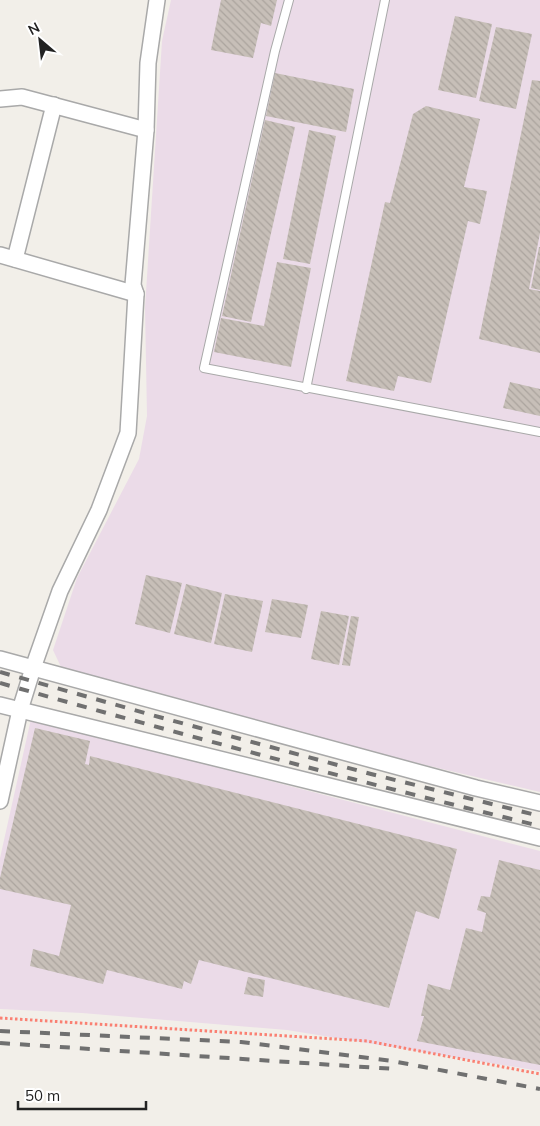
<svg xmlns="http://www.w3.org/2000/svg" width="540" height="1126" font-family="Mulish,sans-serif">
	<style>
		.industrial { fill: #ebdbe8 }
		.building { fill: url(#building-back-hatch) }
		.lines { fill: none; stroke-linecap: round; stroke-linejoin: round }
		.service-casing { stroke: #a9a9a9; stroke-width: 10 }
		.minor-casing { stroke: #a9a9a9; stroke-width: 18 }
		.path { stroke: #fa8072; stroke-width: 3; stroke-dasharray: 2.5 2.5; stroke-linecap: butt }
		.service { stroke: #fff; stroke-width: 8 }
		.minor { stroke: #fff; stroke-width: 15 }
		.rail { stroke: #707070; stroke-width: 4; stroke-dasharray: 10 10; stroke-linecap: butt }
	</style>
	<defs>
		<pattern id="building-back-hatch" width="6" height="6" patternUnits="userSpaceOnUse" patternTransform="scale(1.25)"><rect width="6" height="6" fill="#c7bfb8"/><path d="M-1 5l2 2M0 0l6 6M5-1l2 2" fill="none" stroke="#aba49e"/></pattern>
	</defs>
	<rect width="100%" height="100%" fill="#f2efe9"/>
	<g class="industrial">
		<polygon points="171,0 540,0 540,792 387,756 61,667 53,650 77,578 139,459 147,416 145,308 162,41"/>
		<polygon points="31,719 540,851 540,1071 287,1030 82,1013 0,1009 0,858"/>
	</g>
	<g class="building">
		<polygon points="221,0 277,0 271,26 261,23 253,58 211,50"/>
		<polygon points="455,16 492,24 476,98 438,90"/>
		<polygon points="496,27 532,34 516,109 479,101"/>
		<polygon points="275,73 354,89 346,132 266,116"/>
		<polygon points="532,80 540,81 540,233 529,289 540,291 540,353 479,339"/>
		<polygon points="426,106 480,119 464,187 487,191 480,224 468,221 431,383 398,376 394,391 346,381 385,202 390,203 413,114"/>
		<polygon points="265,120 295,127 251,322 222,316"/>
		<polygon points="309,130 336,136 310,264 283,259"/>
		<polygon points="539,247 540,247 540,290 531,288"/>
		<polygon points="277,262 311,268 291,367 214,352 221,318 264,326"/>
		<polygon points="510,382 540,389 540,416 503,408"/>
		<polygon points="146,575 182,583 170,633 135,624"/>
		<polygon points="186,584 222,593 211,643 174,634"/>
		<polygon points="225,594 263,601 252,652 214,644"/>
		<polygon points="272,599 308,605 301,638 265,632"/>
		<polygon points="321,611 349,616 339,665 311,659"/>
		<polygon points="351,616 359,617 350,666 342,665"/>
		<polygon points="35,728 90,741 85,764 89,765 90,756 457,849 439,919 416,911 389,1008 199,960 191,984 184,981 182,989 107,970 103,984 30,966 33,949 59,956 71,905 0,889 0,878"/>
		<polygon points="499,860 540,870 540,1065 417,1041 424,1016 421,1016 428,984 450,990 466,928 482,932 486,913 477,910 481,896 490,897"/>
		<polygon points="248,977 265,980 263,997 244,994"/>
	</g>
	<g class="lines">
		<defs>
			<g id="service">
				<polyline points="289,0 275,51 204,368 540,432"/>
				<polyline points="306,389 385,0"/>
			</g>
			<g id="minor">
				<polyline points="0,99 22,97 146,130"/>
				<polyline points="0,255 136,294"/>
				<polyline points="15,259 54,105"/>
				<polyline points="0,659 476,788 540,803"/>
				<polyline points="0,705 540,838"/>
				<polyline points="0,801 20,710 33,668 60,591 99,510 128,433 136,294 133,285 146,130 148,63 157,0"/>
			</g>
		</defs>
		<use href="#service" class="service-casing"/>
		<use href="#minor" class="minor-casing"/>
		<polyline class="path" points="0,1018 367,1041 540,1074"/>
		<use href="#service" class="service"/>
		<use href="#minor" class="minor"/>
		<g class="rail">
			<polyline points="0,672 159,717 371,774 540,816"/>
			<path d="M0,683C179,734 359,782 540,826"/>
			<polyline points="0,1031 241,1042 392,1061 540,1089"/>
			<polyline points="0,1043 395,1069"/>
		</g>
	</g>
	<g transform="translate(40 40) rotate(332)" stroke="#ffffff" stroke-width="4" paint-order="stroke">
	<path d="M0-4L9 19L0 12L-9 19Z" fill="#222222"/>
	<text y="-8" font-size="14" font-weight="bold" text-anchor="middle" fill="#222222">N</text>
	</g>
	<path d="M18 1101v8h128v-8" fill="none" stroke="#222222" stroke-width="2.5"/>
	<text x="25" y="1101" font-size="15" fill="#222222" stroke="#ffffff" stroke-width="4" paint-order="stroke">50 m</text>
</svg>
